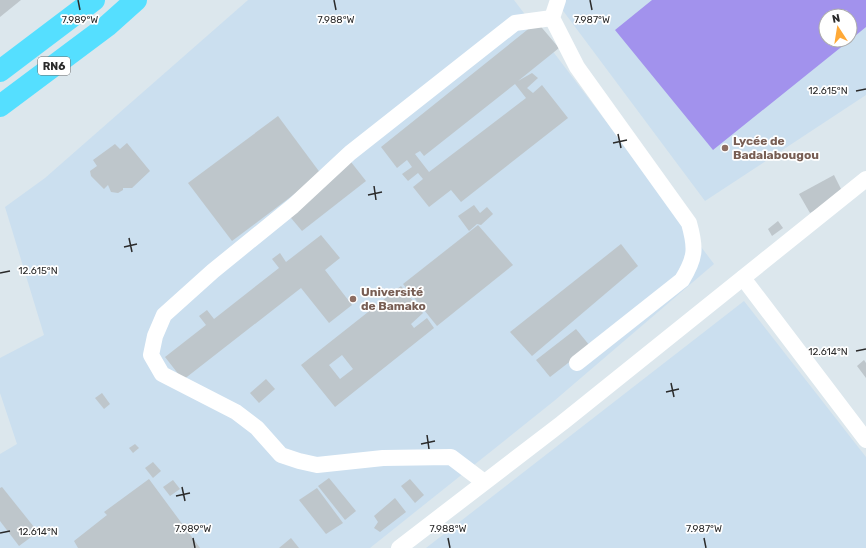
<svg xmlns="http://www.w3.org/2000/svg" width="866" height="548" font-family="Rubik,sans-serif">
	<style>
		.education { fill: #cbdfef; fill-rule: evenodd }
		.pitch { fill: #a292ed }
		.building { fill: #bec6cb; fill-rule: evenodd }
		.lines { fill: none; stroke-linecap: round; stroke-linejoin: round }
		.minor { stroke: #fff; stroke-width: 16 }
		.highway { stroke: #55dfff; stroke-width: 22 }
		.ticks { fill: none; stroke: #2a2a2a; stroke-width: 1.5 }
		.education-dot { fill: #8d6e63; stroke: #fff; stroke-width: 1.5 }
		.labels { text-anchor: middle; stroke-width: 3.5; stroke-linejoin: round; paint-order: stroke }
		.shield { fill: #fff; stroke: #6a6a6a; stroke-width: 1 }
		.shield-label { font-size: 11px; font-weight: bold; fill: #2a2a2a }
		.education-label { font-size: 12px; font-weight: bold; fill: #785e54; stroke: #fff; text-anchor: start }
		.ticks-label { font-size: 10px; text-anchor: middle; fill: #2a2a2a; stroke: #fff; stroke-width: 3.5; stroke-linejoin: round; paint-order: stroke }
	</style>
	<rect width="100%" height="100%" fill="#dce7ed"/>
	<g class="education">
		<polygon points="248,0 514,0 714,264 554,401 370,548 0,548 0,454 17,444 0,393 0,358 44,335 5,207 45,178"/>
		<path d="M555,0H866V95L705,201ZM826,16H850V40H826Z"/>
		<polygon points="744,301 866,457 866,548 426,548"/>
	</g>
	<polygon class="pitch" points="652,0 866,0 866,27 850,40 850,16 826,16 826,40 850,40 713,150 615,30"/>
	<g class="building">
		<polygon points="0,0 21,0 0,17"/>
		<path d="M537,22L559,48L518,81L532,73L538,78L527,88L533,93L542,85L568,118L461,202L451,190L429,207L413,187L423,179L418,173L408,181L402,174L412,167L407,160L397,168L381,147ZM515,84L526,98L429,172L415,154L420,151L424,156Z"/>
		<polygon points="278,116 321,174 232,241 188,183"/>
		<polygon points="127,143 150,171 132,188 123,188 123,190 118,193 111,192 108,185 104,189 91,176 90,171 97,166 93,160 115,144 120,149"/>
		<polygon points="351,162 366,181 302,231 286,212"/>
		<polygon points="834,175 844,195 810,213 799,194"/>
		<polygon points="474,205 480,213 487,207 493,214 481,225 477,224 469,231 458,216"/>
		<polygon points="778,221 783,228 772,236 768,229"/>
		<polygon points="478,225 513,265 437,326 403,284"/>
		<polygon points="321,235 340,258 325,270 352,305 329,323 301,288 183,380 165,357 206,325 199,316 207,310 214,319 279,268 272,259 280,253 286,262"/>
		<polygon points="621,244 638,266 532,356 510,332"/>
		<path d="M401,286L423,313L411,324L414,328L427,318L434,328L335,407L301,365ZM342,355L353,369L340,379L329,365Z"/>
		<polygon points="576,329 590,346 550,377 536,360"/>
		<polygon points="864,360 866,363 866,378 857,366"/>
		<polygon points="266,379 275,389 259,403 250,393"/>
		<polygon points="102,393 110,404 104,409 95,398"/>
		<polygon points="135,444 139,448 133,453 129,448"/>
		<polygon points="153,462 161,471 153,478 145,468"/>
		<polygon points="329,478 356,511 345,520 318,486"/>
		<polygon points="149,479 200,548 78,548 74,541 107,515 104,512"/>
		<polygon points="410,479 424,495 415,503 401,486"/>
		<polygon points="173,480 180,489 170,496 163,487"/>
		<polygon points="2,487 38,532 19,546 0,521 0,488"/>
		<polygon points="317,488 343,523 326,534 299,500"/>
		<polygon points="395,498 406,512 380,532 374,528 378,522 374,516"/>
		<polygon points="291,538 299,548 279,548"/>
	</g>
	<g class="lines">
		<g class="minor">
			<path d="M558,0L552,18L577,67L689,223C696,248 696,257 682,280L577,363"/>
			<polyline points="743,278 866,440"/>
			<polyline points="484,482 451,457 383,458 317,465 299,461 281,455 257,428 236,412 162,374 151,355 155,336 164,315 213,271 293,206 350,153 515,23 552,18"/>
			<polyline points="399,548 562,423 866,179"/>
		</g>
		<g class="highway">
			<polyline points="0,71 94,0"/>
			<polyline points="0,106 107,26 136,0"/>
		</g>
	</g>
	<path class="ticks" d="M78,0L80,10M334,0L336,10M590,0L592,10M856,91L866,89M618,134L621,148M613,143L627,140M374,186L376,200M368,195L382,192M129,238L132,252M124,247L137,244M0,273L10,271M856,351L866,349M671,383L674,397M666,392L679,389M427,435L429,449M421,444L435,441M182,487L185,501M176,496L190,493M0,533L10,531M193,538L195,548M448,538L450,548M704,538L706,548"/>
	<g class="education-dot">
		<circle cx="725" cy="148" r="4"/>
		<circle cx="353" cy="299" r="4"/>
	</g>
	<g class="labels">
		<rect class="shield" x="38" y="57" width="32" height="18" rx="3"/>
		<g class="shield-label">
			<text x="54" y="70">RN6</text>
		</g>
		<g class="education-label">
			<text x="733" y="145">Lycée de<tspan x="733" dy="14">Badalabougou</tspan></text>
			<text x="361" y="296">Université<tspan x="361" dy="14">de Bamako</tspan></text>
		</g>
	</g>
	<g class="ticks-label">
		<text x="80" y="23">7.989°W</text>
		<text x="336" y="23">7.988°W</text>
		<text x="592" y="23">7.987°W</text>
		<text x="828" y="94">12.615°N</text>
		<text x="38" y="274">12.615°N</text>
		<text x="828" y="355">12.614°N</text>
		<text x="193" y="532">7.989°W</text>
		<text x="448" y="532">7.988°W</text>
		<text x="704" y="532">7.987°W</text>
		<text x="38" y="535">12.614°N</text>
	</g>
	<g transform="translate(838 28) rotate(348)"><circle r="19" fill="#ffffff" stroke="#aaaaaa"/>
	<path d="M0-3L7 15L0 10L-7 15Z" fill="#ffa937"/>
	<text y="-6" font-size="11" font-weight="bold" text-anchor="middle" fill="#2a2a2a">N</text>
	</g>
</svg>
